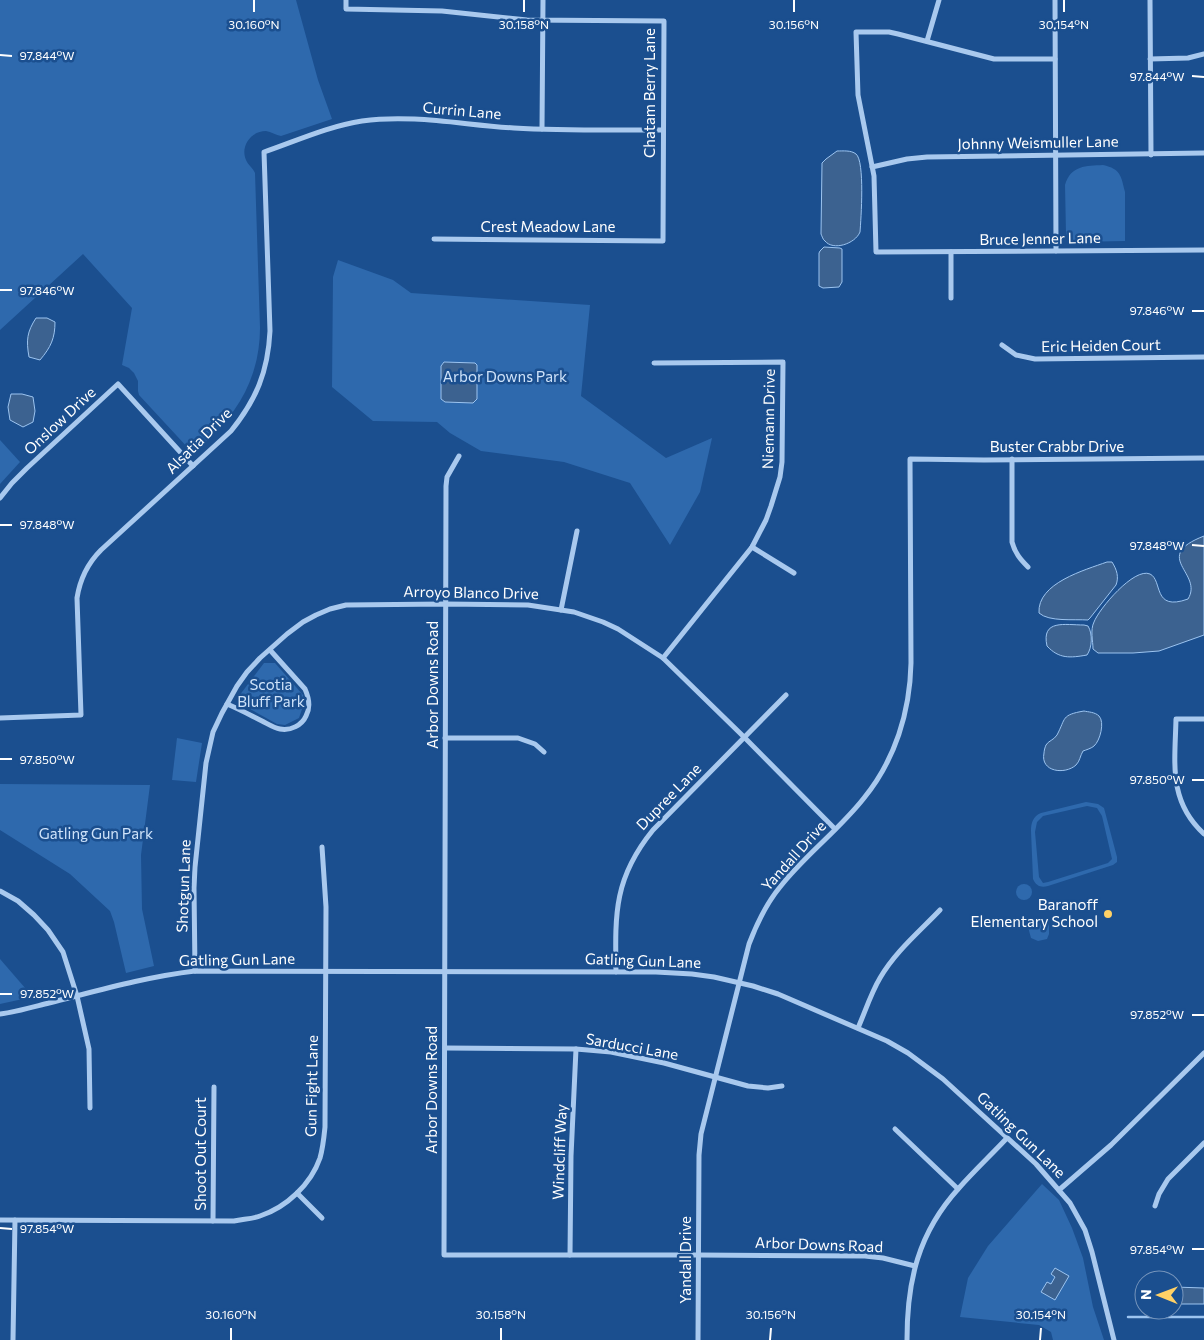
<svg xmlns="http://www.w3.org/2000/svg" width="1204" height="1340" font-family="Commissioner,sans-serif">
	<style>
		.green { fill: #2e69ad; fill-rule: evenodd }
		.water { fill: #3c6290; stroke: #9cc4f0 }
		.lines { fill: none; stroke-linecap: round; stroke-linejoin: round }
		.stream { stroke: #9cc4f0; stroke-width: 2.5 }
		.street { stroke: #a9c9ee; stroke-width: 5 }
		.ticks { fill: none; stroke: #fff; stroke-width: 2 }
		.poi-dot { fill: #ffd166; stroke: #1b4f8f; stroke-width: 2 }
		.labels { text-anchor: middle; stroke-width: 5; stroke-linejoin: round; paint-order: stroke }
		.street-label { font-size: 15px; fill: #fff; stroke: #1b4f8f }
		.park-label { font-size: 15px; fill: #cfe3fa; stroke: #1b4f8f }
		.poi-label { font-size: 15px; fill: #fff; stroke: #1b4f8f; text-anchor: end }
		.ticks-label { font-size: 12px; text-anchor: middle; fill: #fff; stroke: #1b4f8f; stroke-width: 5; stroke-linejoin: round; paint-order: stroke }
	</style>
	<rect width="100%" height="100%" fill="#1b4f8f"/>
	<g class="green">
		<path d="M0,0H296L318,80L332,119L281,136C276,135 271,132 266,131C251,131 240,146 246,160C248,165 253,168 255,173L260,328C260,370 243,407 212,435C207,441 201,447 195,451L189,449L139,395L138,391V381L134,373L129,368L122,365L132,308L83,254L0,330Z"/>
		<path d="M1103,165C1121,169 1121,176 1125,192V241L1074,242L1068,238L1066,234L1065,185C1071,165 1086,166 1103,165Z"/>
		<polygon points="338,260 393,280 411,293 590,305 581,396 666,458 712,438 700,492 670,545 630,483 564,462 481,451 450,433 437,422 373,421 332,387 333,277"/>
		<polygon points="0,440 20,462 0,484"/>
		<polygon points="264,663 275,663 303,695 303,706 299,718 285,725 277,724 241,704 239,696"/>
		<polygon points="177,738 202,743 196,782 172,780"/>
		<polygon points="0,784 150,785 141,855 142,909 154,966 126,973 114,922 110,911 70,874 0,830"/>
		<path d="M1086,802L1098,804L1104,808L1117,857V862L1113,865L1048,886C1041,888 1036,886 1033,879L1031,831C1031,823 1033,816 1041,813ZM1087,806L1097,808L1102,816L1112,859L1108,863L1048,882L1043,883L1039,877L1035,832L1037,822L1043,816Z"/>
		<circle cx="1024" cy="892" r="8"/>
		<polygon points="1039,922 1044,924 1046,923 1049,924 1049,934 1047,939 1038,941 1031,938 1028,927 1030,923 1034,923"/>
		<polygon points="0,959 32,996 32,997 0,1004"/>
		<polygon points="1042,1184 1059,1200 1072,1228 1083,1258 1093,1307 1104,1340 1053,1340 1051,1332 1039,1325 960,1317 968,1278 988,1246"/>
	</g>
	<g class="water">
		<path d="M837,151C843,151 851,150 856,154C865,161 861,219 860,232C855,244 833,251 825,241C823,240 822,236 821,234L822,163L826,159Z"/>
		<polygon points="824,247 840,248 842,249 842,282 839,287 823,288 819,286 819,253 820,251"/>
		<path d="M36,318H47L55,322C55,338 51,347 40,360L29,357C26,340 27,332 36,318Z"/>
		<polygon points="444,362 475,363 477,365 477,399 473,403 445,402 441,399 441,366"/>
		<polygon points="11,394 22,394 33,397 35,411 33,422 23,427 10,420 8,407"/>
		<path d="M1204,536V635L1159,651L1133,653H1098L1093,649C1093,641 1090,630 1094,622C1099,609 1134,567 1150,574C1163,580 1152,612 1188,599C1204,573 1150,557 1204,536Z"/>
		<path d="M1107,562H1112C1117,570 1119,577 1116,585L1090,618L1088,620C1074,619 1049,622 1039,613C1037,583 1085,570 1107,562Z"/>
		<path d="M1084,625L1088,626C1093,634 1092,648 1087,655C1070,658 1059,659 1047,646C1041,619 1065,625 1084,625Z"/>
		<path d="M1084,711C1088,712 1095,712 1099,716C1105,722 1100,741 1094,746C1092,748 1086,750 1083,751C1080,756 1080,761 1076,765C1065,775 1040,772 1044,753C1044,751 1045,747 1046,745C1048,741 1054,740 1057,735C1066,718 1061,715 1084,711Z"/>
		<polygon points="1055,1268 1069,1276 1055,1300 1041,1292 1047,1282 1051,1284 1055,1277 1051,1274"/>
		<polygon points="1174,1287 1204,1288 1204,1304 1174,1304"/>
	</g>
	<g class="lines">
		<polyline class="stream" points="1128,1317 1204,1317"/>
		<g class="street">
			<polyline points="346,0 346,9 442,11 527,20 664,21 663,241 434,239"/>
			<polyline points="1055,0 1056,251"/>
			<polyline points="1150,0 1151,155"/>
			<polyline points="927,41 939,0"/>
			<polyline points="1055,59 994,59 898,34 889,32 856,32 858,95 874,176 876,252 1204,250"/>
			<polyline points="1150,59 1188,58 1204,54"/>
			<polyline points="542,129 543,0"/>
			<polyline points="872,167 907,159 927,157 1204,153"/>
			<polyline points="951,252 951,298"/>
			<polyline points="1002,345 1016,355 1035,359 1204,357"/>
			<polyline points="654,363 783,362 782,462 780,477 771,506 766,520 752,547 663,658"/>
			<polyline points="459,456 447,477 446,486 444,1255 699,1255 865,1256 883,1258 915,1266"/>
			<path d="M1012,459V542C1015,553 1020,559 1028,567"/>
			<polyline points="0,498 12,483 27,468 118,384 193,466"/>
			<polyline points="752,547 794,573"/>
			<polyline points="561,610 577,531"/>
			<path d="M227,704C239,709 250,715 262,721C268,724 274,728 280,729C291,731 302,725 306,716C311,707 309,698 305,689L270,650"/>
			<path d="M0,718L81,715L77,598C80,579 87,564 101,550L231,431C256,400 268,372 270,331L264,152C296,141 329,126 362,121C413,114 463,125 514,128C564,131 613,130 663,130"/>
			<path d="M1204,719H1176C1175,763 1168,801 1204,834"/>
			<polyline points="445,738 518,738 535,744 544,752"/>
			<polyline points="0,891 18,901 34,915 48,930 63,952 77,996 89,1049 90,1108"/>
			<polyline points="195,971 194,888 195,867 206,763 213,732 222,713 237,686 247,672 260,658 287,634 303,622 316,615 330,609 346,605 445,604 528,605 574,612 603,622 618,629 663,658 744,737 835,829"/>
			<path d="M616,972C615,913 614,878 653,830L786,695"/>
			<path d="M0,1014C16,1012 33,1007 49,1003C97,991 145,977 195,971L656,972L692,974L714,977L753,986L778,994L887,1041L908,1053L943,1079L1036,1164L1070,1203L1085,1230L1092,1252L1114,1340"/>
			<path d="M858,1028C865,1012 871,993 880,978C895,952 919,932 940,910"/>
			<polyline points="445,1048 576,1049 611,1052 664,1063 748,1086 768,1088 782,1086"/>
			<polyline points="895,1129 958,1189"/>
			<polyline points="1059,1190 1111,1145 1204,1053"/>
			<polyline points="297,1193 322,1218"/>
			<polyline points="1155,1206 1159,1194 1168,1179 1204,1143"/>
			<path d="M0,1220L234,1221C243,1219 252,1219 260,1216C287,1207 311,1184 320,1158C323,1148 324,1137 325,1127L326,907L322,847"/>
			<polyline points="213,1221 214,1087"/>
			<polyline points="570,1255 571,1156 576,1049"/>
			<polyline points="13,1340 15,1220"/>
			<path d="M698,1340L699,1155L701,1134L749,944C757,923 766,904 780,887C805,855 839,830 864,798C895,760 910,712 911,663L910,459L984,460L1204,458"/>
			<path d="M907,1340C907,1281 918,1233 959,1188C974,1171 991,1155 1007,1138"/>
		</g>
	</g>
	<path class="ticks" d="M254,12V0M524,12V0M794,12V0M1064,12V0M0,55L12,56M1192,76L1204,77M0,290H12M1192,311H1204M0,525H12M1192,545L1204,546M0,759H12M1192,780H1204M0,994H12M1192,1015H1204M0,1228L12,1229M1192,1249H1204M231,1340V1328M501,1340V1328M770,1340L771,1328M1040,1340L1041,1328"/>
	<circle class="poi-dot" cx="1108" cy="914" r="5"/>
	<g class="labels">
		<g class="street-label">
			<text transform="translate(650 93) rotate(-90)" y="5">Chatam Berry Lane</text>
			<text transform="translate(462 111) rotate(5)" y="5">Currin Lane</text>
			<text transform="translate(1038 143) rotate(-1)" y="5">Johnny Weismuller Lane</text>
			<text x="548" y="232">Crest Meadow Lane</text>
			<text transform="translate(1040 239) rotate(-1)" y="5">Bruce Jenner Lane</text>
			<text transform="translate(1101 346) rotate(-1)" y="5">Eric Heiden Court</text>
			<text transform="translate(769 419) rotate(-89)" y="5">Niemann Drive</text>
			<text transform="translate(60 421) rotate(-43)" y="5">Onslow Drive</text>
			<text transform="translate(199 441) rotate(-45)" y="5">Alsatia Drive</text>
			<text x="1057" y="452">Buster Crabbr Drive</text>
			<text transform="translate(471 593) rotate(1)" y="5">Arroyo Blanco Drive</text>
			<text transform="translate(433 685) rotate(-90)" y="5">Arbor Downs Road</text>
			<text transform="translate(669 797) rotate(-46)" y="5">Dupree Lane</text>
			<text transform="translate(794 856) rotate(-48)" y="5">Yandall Drive</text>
			<text transform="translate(184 886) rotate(-88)" y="5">Shotgun Lane</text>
			<text transform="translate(237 960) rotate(-1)" y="5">Gatling Gun Lane</text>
			<text transform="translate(643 961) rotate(2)" y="5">Gatling Gun Lane</text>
			<text transform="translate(632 1047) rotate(10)" y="5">Sarducci Lane</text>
			<text transform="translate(312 1086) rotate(-89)" y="5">Gun Fight Lane</text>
			<text transform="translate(432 1090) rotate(-90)" y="5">Arbor Downs Road</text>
			<text transform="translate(1021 1135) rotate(44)" y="5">Gatling Gun Lane</text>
			<text transform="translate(560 1152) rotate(-88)" y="5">Windcliff Way</text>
			<text transform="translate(201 1154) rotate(-90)" y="5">Shoot Out Court</text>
			<text transform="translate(819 1245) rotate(2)" y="5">Arbor Downs Road</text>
			<text transform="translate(686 1260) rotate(-90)" y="5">Yandall Drive</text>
		</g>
		<g class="park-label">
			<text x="505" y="382">Arbor Downs Park</text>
			<text x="271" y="690">Scotia<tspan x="271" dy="17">Bluff Park</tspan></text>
			<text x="96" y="839">Gatling Gun Park</text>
		</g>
		<g class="poi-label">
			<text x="1098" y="910">Baranoff<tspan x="1098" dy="17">Elementary School</tspan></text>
		</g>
	</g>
	<g class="ticks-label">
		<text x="254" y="29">30.160°N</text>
		<text x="524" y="29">30.158°N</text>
		<text x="794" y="29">30.156°N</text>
		<text x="1064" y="29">30.154°N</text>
		<text x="47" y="60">97.844°W</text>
		<text x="1157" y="81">97.844°W</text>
		<text x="47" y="295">97.846°W</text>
		<text x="1157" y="315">97.846°W</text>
		<text x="47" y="529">97.848°W</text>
		<text x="1157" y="550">97.848°W</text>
		<text x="47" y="764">97.850°W</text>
		<text x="1157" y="784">97.850°W</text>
		<text x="47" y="998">97.852°W</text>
		<text x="1157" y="1019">97.852°W</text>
		<text x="47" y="1233">97.854°W</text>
		<text x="1157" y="1254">97.854°W</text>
		<text x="231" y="1319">30.160°N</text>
		<text x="501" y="1319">30.158°N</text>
		<text x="771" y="1319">30.156°N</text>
		<text x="1041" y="1319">30.154°N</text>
	</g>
	<g transform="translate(1159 1295) rotate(271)"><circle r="24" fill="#1b4f8f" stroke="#7695bc"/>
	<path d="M0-4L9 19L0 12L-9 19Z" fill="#ffd166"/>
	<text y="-8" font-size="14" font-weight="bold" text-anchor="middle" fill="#ffffff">N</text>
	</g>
</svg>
